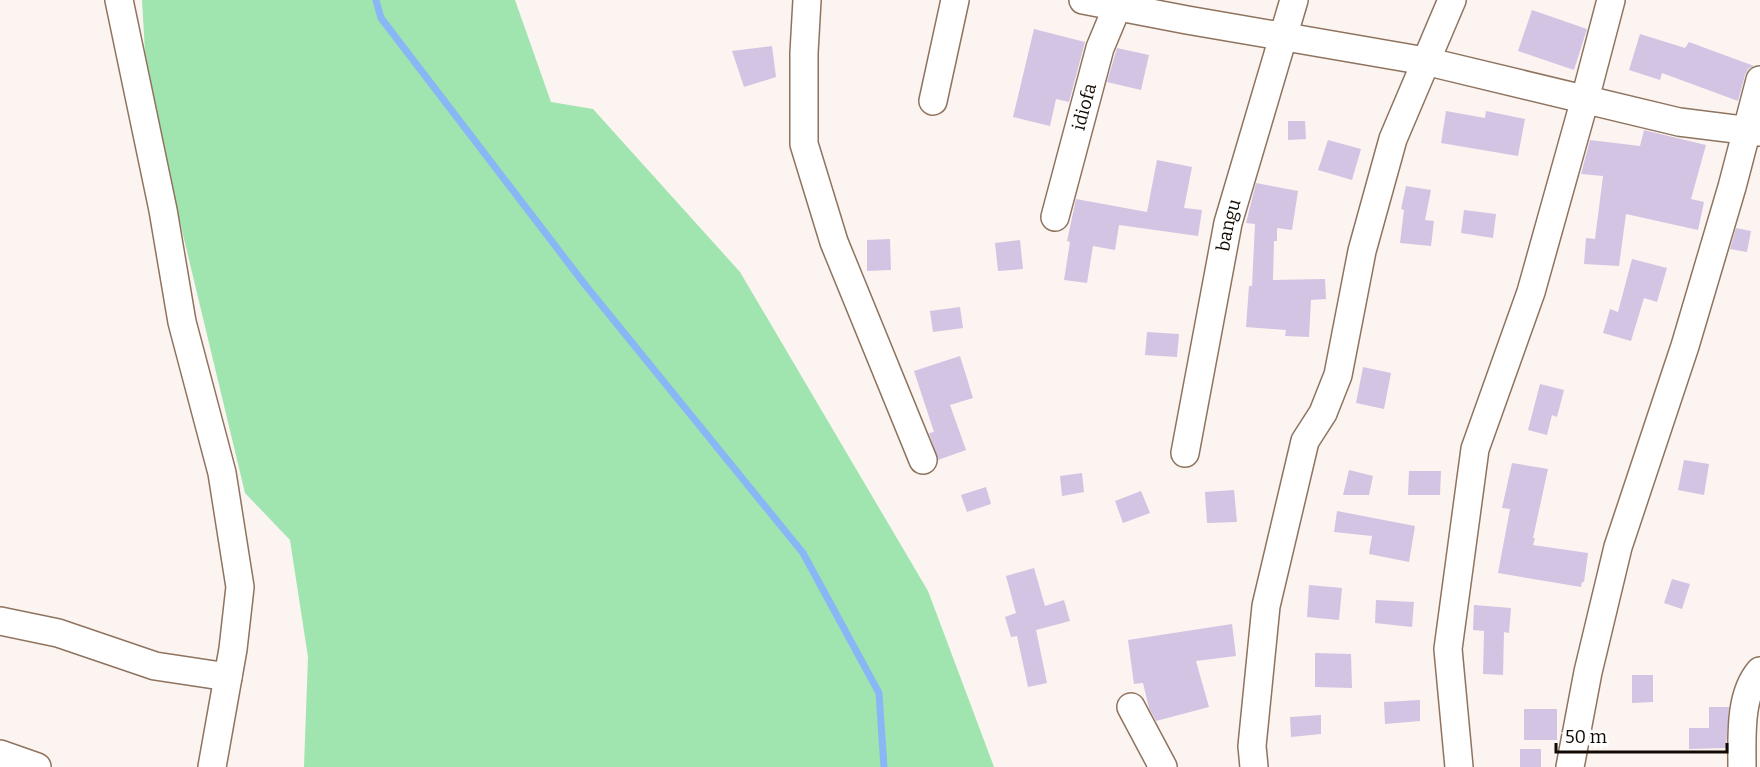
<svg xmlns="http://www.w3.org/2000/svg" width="1760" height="767" font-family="Bitter,serif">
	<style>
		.green { fill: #a0e4b0 }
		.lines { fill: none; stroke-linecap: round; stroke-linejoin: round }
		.stream { stroke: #89b7f5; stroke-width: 7 }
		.building { fill: #d3c4e4 }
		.minor-casing { stroke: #8f735e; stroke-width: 30 }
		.minor { stroke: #fff; stroke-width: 27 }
		.labels { text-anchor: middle; stroke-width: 5; stroke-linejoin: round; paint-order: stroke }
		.street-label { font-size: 18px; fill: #130903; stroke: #fff }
	</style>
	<rect width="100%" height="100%" fill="#fbf4f0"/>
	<polygon class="green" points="142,0 515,0 551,102 593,109 740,272 928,591 994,767 304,767 308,657 290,540 245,493 173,193 145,52"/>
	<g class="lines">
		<polyline class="stream" points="376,0 381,18 586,286 803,553 879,693 884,767"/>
	</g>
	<g class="building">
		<polygon points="1532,10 1587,29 1574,70 1518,51"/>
		<polygon points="1034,29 1085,42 1069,102 1056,99 1050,126 1013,117"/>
		<polygon points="1640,34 1685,48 1689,42 1754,66 1748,69 1745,75 1738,101 1662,73 1660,80 1629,70"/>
		<polygon points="772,46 776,77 744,87 732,51"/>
		<polygon points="1117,48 1149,55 1141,90 1107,82"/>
		<polygon points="1446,111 1485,118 1486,111 1525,119 1518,156 1441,143"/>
		<polygon points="1288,121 1305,121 1306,139 1288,140"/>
		<polygon points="1644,130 1706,145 1691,199 1704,202 1698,230 1626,214 1619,266 1584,264 1586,238 1595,239 1603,176 1581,174 1590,140 1640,146"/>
		<polygon points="1328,140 1361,149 1352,180 1318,170"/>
		<polygon points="1157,160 1192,167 1184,208 1202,210 1198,236 1119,225 1115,250 1093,246 1087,283 1064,280 1070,242 1067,241 1076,199 1147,212"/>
		<polygon points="1256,183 1298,191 1292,230 1277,228 1277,241 1274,241 1273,280 1325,279 1326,299 1311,300 1309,337 1285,336 1286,330 1246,327 1249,286 1252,286 1255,224 1246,223"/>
		<polygon points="1406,186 1431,190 1425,220 1434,221 1431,246 1400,243 1404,210 1401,209"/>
		<polygon points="1464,210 1496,214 1493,238 1461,233"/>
		<polygon points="1736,228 1751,231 1747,252 1730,249"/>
		<polygon points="890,239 891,270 867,271 867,240"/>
		<polygon points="1020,240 1023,269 998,271 995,243"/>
		<polygon points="1632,259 1667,268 1657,302 1644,298 1631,341 1603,333 1610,309 1618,312"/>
		<polygon points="960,307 963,328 933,332 930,311"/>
		<polygon points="1147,332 1179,334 1177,357 1145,355"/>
		<polygon points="960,356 973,398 950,405 966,450 938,460 929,433 934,432 914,371"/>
		<polygon points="1363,367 1391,373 1384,409 1356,403"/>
		<polygon points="1540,384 1564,390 1557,417 1552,415 1547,435 1528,430"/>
		<polygon points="1684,460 1709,464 1704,495 1678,490"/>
		<polygon points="1512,463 1548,469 1533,538 1535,538 1533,545 1588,553 1584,582 1582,582 1581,587 1498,573 1510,509 1502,508"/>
		<polygon points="1349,470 1373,476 1369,495 1343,495"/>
		<polygon points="1409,471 1441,471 1440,495 1408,495"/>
		<polygon points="1082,473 1084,492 1062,496 1060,476"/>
		<polygon points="986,487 991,504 967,512 961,495"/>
		<polygon points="1234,490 1237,522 1207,523 1205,492"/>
		<polygon points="1141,491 1150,513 1123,523 1115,501"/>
		<polygon points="1337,511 1415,526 1409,562 1369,554 1372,536 1334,532"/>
		<polygon points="1034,568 1045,606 1064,600 1070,621 1036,630 1047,683 1028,687 1017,636 1011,637 1005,617 1016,613 1006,576"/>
		<polygon points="1672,579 1690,584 1682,609 1664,603"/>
		<polygon points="1309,585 1342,588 1339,620 1307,617"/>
		<polygon points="1376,600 1414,602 1412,627 1375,623"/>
		<polygon points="1474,605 1511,608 1509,633 1504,632 1503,675 1483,674 1484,631 1473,630"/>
		<polygon points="1232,624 1236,656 1196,661 1209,707 1156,721 1149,708 1143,683 1134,684 1128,640"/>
		<polygon points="1315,653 1351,654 1352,688 1315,687"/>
		<polygon points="1632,675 1653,675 1653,702 1632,703"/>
		<polygon points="1420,700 1420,721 1385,724 1384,702"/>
		<polygon points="1709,707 1729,707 1726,748 1689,749 1689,728 1709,728"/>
		<rect x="1524" y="709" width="33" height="31"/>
		<polygon points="1321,715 1321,734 1291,737 1290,717"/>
		<rect x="1520" y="749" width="21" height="18"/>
	</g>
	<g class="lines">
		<defs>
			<g id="minor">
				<polyline points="119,0 163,210 182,322 222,473 240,587 233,649 212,767"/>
				<polyline points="807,0 804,53 804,144 834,242 923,460"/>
				<polyline points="1083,0 1187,20 1425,61 1679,122 1760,132"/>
				<polyline points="933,101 955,0"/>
				<path id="s1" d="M1055,217L1100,48L1120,0"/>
				<path id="s2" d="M1185,453L1228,223L1294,0"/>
				<polyline points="0,621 58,633 155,666 228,677"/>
				<polyline points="1131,707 1163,767"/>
				<polyline points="0,754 37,767"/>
				<polyline points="1254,767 1252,746 1266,606 1305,441 1323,413 1338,375 1362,251 1393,139 1452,0"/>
				<polyline points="1459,767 1448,649 1475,449 1531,292 1585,99 1611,0"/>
				<polyline points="1570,767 1588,672 1618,547 1685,346 1732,187 1760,80"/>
				<path d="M1742,767C1742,737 1739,695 1760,671"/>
			</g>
		</defs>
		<use href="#minor" class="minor-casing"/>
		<use href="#minor" class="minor"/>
	</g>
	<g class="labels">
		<g class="street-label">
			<text dy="6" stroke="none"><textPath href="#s1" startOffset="114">idiofa</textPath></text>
			<text dy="6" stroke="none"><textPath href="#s2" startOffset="232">bangu</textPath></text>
		</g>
	</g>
	<path d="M1556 743v9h171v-9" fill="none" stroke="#130903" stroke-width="3"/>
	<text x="1565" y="743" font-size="18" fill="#130903" stroke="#ffffff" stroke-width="4.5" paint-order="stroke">50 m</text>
</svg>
